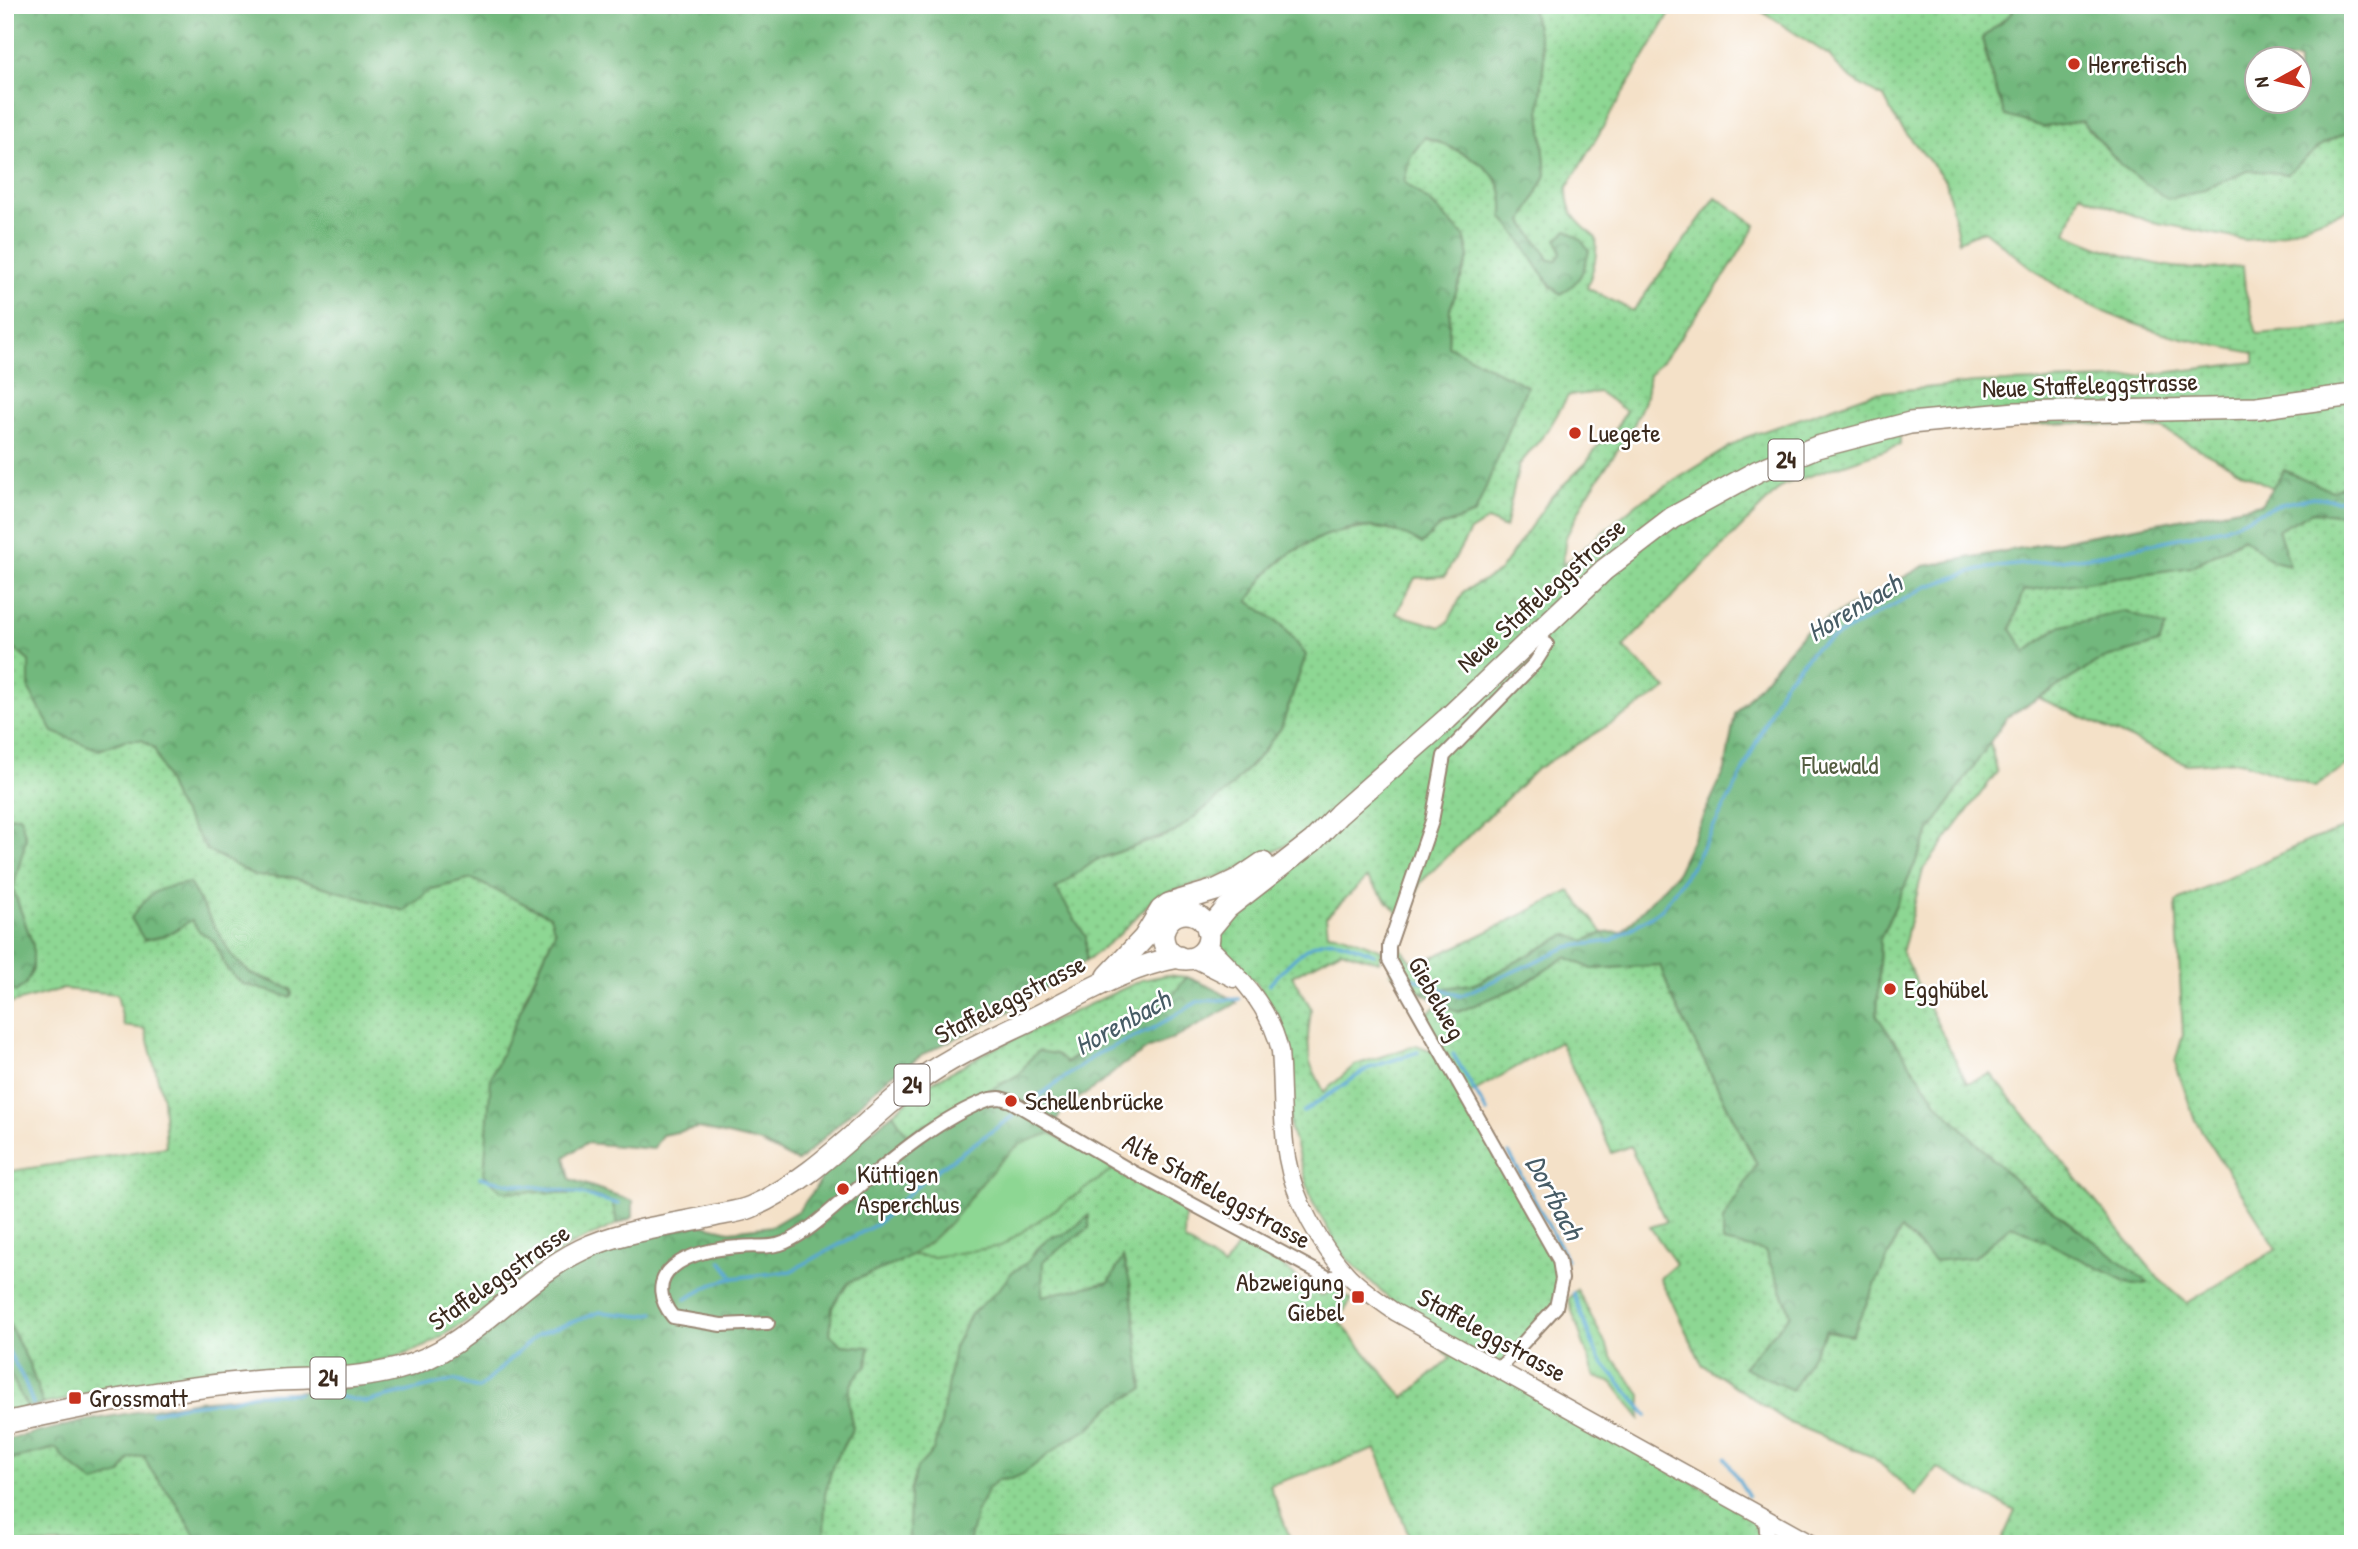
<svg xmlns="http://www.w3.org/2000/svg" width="2358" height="1549" font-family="'Patrick Hand',sans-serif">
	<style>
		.grass { fill: url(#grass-dots); stroke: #648058; stroke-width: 2; fill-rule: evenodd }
		.forest { fill: url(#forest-crowns); stroke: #56714e; stroke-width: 2; fill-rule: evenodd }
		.pitch { fill: #8dd793; stroke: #648058; stroke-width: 2 }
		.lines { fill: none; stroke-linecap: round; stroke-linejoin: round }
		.stream { stroke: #59a8d3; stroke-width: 3.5 }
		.minor-casing { stroke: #988673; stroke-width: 16 }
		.tertiary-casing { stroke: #988673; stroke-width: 19 }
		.primary-casing { stroke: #988673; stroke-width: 24 }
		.minor { stroke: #fff; stroke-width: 12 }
		.tertiary { stroke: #fff; stroke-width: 16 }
		.primary { stroke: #fff; stroke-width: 21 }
		.poi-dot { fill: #c8321e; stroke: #fff; stroke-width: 2.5 }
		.labels { text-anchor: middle; stroke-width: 5; stroke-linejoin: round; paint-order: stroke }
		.shield { fill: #fff; stroke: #766a62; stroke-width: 2 }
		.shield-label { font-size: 24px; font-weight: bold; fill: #3b2a1e }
		.poi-label { font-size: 26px; fill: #3b2a1e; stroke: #fff; text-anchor: start }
		.street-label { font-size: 26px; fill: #3b2a1e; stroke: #fff }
		.park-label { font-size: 26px; fill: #545e41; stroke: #fff }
		.water-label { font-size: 28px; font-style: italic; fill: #475c66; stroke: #fff }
	</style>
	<defs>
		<pattern id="grass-dots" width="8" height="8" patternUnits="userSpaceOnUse" patternTransform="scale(1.75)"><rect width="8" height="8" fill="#8dd793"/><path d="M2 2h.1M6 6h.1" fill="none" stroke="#7bb97e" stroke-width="1.8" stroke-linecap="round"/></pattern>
		<pattern id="forest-crowns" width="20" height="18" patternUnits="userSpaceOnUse" patternTransform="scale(1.75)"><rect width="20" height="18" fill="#72b87d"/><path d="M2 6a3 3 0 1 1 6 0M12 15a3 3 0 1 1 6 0" fill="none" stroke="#5f9666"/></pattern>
	</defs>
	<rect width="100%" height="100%" fill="#fff"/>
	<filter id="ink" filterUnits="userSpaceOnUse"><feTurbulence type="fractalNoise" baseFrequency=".0143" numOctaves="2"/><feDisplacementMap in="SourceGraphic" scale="14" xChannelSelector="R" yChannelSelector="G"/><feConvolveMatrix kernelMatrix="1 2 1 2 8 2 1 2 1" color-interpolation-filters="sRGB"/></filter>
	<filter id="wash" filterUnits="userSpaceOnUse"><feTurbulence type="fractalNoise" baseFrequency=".00686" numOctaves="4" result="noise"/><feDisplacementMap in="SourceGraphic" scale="28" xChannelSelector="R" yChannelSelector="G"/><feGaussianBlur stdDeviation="1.57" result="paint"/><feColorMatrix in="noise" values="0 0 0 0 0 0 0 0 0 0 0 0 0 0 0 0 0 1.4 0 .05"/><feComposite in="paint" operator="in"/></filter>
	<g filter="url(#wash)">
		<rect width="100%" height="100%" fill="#f4e1c8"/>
		<g class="grass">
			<path d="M1531,5H1675L1567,188C1566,213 1578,223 1596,238C1598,256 1593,270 1587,288L1633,311L1716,197L1756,225L1727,273L1668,354L1649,375L1646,396L1633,427L1587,495L1566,537L1562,566L1638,503L1744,438L1873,393L1976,383L2113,379L2254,362V353C2195,342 2137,330 2084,302C2048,283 2015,255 1984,230L1959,241L1946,181L1896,121L1884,97C1867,90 1839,73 1830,56L1752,5H2010L2013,12L1982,38L1992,78L2005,115L2044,127L2082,121L2122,166L2195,193L2250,170L2287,174L2324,143L2353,130V208L2268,238L2245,240L2148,221L2080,194L2066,233C2104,251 2162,270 2204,269C2217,269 2230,267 2243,266L2245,289L2257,334L2325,328L2353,322V480L2332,492L2284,470L2272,488L2162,429L2072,423L1929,430L1900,435V445L1783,485L1623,647L1667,689L1537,769L1421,882L1404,920L1367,878L1326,917L1328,933L1343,935L1382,950L1379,962L1341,950L1292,976L1311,1008L1308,1037L1310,1063L1324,1092L1355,1065L1417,1045L1432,1051L1427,1013L1440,1003L1458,1012L1520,986L1566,957L1592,969L1660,965L1673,1000L1757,1165L1723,1220L1765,1251L1791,1315L1826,1331L1852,1335L1901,1229L1974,1257L2012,1225L2133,1285L2148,1283L2016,1182L1939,1105L1877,1017L1880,939L1930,831L1990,742L1997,772L1923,870L1902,953L1967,1083L1991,1074L2159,1279L2187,1303L2277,1249L2195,1120L2175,1062L2183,1035L2176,902L2308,841L2353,826V1539L2345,1544H2000L2015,1511L1937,1468L1916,1496L1873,1457L1790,1423L1702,1364L1660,1278L1676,1264L1650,1227L1666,1222L1630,1146L1612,1153L1560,1042L1466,1096L1559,1260L1556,1307L1498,1370L1750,1515L1766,1531L1774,1544H1412L1376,1449L1270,1485L1292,1544L823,1542L825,1494L833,1464L853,1428L847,1399L854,1376L867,1366L869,1348L841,1345L830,1334L832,1307L849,1282L897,1263L958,1215L981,1183L1050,1133L1185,1209L1184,1240L1224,1267L1240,1243L1268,1254L1320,1296L1335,1290L1352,1299L1338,1320L1404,1398L1451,1358L1342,1254L1312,1201L1290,1126L1287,1069L1280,1018L1256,982L1222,953L1215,926L1394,760L1329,815L1283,847L1230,873L1156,896L1120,934L1086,961V937L1055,889L1096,860L1175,832L1227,791L1260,755L1281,728L1306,655L1282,625L1248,601L1267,573L1291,553L1325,535L1370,527L1404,533L1438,527L1475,514L1448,346L1450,309L1469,256L1464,236L1432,204L1404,182L1410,157L1425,137C1450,148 1493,161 1501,190C1504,198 1503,209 1503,218L1518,233L1551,287L1561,252L1557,261L1549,260C1543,244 1530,236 1522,220L1546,175L1540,109L1544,57ZM1599,392L1626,411L1613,433L1597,447L1586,463L1552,496L1499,572L1464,591L1448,622L1441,627L1396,614L1415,578L1445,576L1470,531L1488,520L1505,528L1519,465L1548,430L1568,396Z"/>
			<polygon points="2312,512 2353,515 2353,762 2315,787 2239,761 2187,764 2039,698 2103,659 2159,643 2165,627 2058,627 2026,652 2011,629 2023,590 2191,567 2244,538 2273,561 2289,564 2278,530"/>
			<path d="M5,641L29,661V690L99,750L125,740H142L154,748L175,801L255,876L291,877L404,911L432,889L472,879L551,916L555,932L523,1002L563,1194H587L612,1202L618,1224L569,1246L481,1312L426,1346L400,1356L351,1367L136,1388L43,1404L30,1366L5,1316V1172L166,1147L163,1099L145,1029L124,1026L117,994L62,989L5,1005V955L9,957L7,985L33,945L13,889L26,839L20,816L5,817ZM189,883L232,956L251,974L273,981L290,997L228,971L214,941L198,930L192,919Z"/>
			<polygon points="1570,891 1603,933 1584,941 1566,935 1477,983 1420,992 1391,973 1397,944 1415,965 1460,945"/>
			<polygon points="1167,975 1187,977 1172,996 1134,1014 1066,1063 1028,1061 1020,1074 907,1135 893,1113 925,1086 989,1051 1142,980"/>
			<polygon points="1577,1289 1612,1357 1641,1395 1640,1419 1613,1383 1595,1377 1568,1299"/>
			<polygon points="5,1363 27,1408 5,1415"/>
			<polygon points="56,1448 65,1460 130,1459 144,1456 150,1469 175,1501 200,1544 11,1544 5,1516 5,1461"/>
		</g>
		<g class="forest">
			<path d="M5,5H1531L1544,57L1540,109L1546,175L1523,221C1530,236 1542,244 1549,260H1557L1561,252L1557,239L1567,230L1580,239L1589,251C1584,272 1580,283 1560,294C1538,276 1525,240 1503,218C1503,209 1504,198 1501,190C1493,162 1449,146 1425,137L1410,157L1404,182L1432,204L1464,236L1469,256L1450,309L1448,346L1527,386L1475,514L1438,527L1422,544C1407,535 1389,527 1370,527C1335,527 1290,547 1267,574C1260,582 1254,592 1248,601L1282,625L1306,655L1281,728L1260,755L1227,791L1175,832L1096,860L1056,889L1086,937V961L1002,1016L927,1052L886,1079L798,1162L761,1143L698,1128L662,1135L653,1149L586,1143L565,1157L570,1179L633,1201V1217L618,1224L612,1202L587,1194L502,1191L484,1174L491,1077L555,932L550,916L472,879L432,889L404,911L291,877L255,876L207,850L175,801L154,748L142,740H125L99,750L53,732L29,690V661L5,641Z"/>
			<path d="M2010,5H2353V130L2324,143L2287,174L2250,170L2195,193L2167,199L2122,166L2082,121L2044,127L2005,116L1992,78L1982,38L2013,12ZM2256,60H2298V102H2256Z"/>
			<polygon points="2284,470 2332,491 2353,480 2353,515 2312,512 2278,530 2290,565 2273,561 2243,538 2191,567 2023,591 2011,629 2026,652 2058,627 2126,611 2166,627 2159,643 2103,659 2007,717 1930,831 1880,939 1877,1016 1939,1105 2016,1182 2148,1283 2133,1285 2012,1225 1974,1257 1934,1261 1901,1229 1852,1335 1826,1331 1792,1390 1743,1367 1791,1314 1765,1251 1723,1242 1723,1220 1757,1164 1673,1000 1660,965 1592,969 1566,957 1520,986 1458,1012 1420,992 1477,983 1567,934 1584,941 1603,933 1622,932 1676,874 1725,770 1735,714 1804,632 1924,566 2261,504"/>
			<polygon points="20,816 26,839 13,889 33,945 33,969 25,985 15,992 7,985 9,957 5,955 5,817"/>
			<path d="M189,883L232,956L251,974L291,989L292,995L290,997L243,984L228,971L214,941L198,930L192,920L165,936L144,940L131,918C151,891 155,888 189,883Z"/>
			<path d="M1187,977L1215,989L1237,1003L1181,1035L1149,1048L1120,1067L1095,1088L1064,1107L1050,1133L1016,1147L981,1183L958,1215L928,1245L897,1263L849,1282L832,1307L830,1334L841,1345L869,1347L867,1366C842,1386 847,1400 853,1428L833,1464L825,1494L824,1544H200L175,1501L150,1469L144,1456L130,1459L121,1474L94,1483L65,1460L56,1448L5,1461V1440L86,1421L196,1401L356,1386L396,1378L561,1270L607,1248L700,1224L730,1231L772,1226L799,1210L818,1185L826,1169L893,1113L907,1135L1020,1074L1028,1061L1038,1051L1056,1054L1066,1063L1134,1014L1172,996Z"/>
			<polygon points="1089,1216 1089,1228 1043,1261 1042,1296 1109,1282 1123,1257 1130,1282 1143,1389 1112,1406 1089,1429 1066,1441 1023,1474 1011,1479 997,1480 988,1489 976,1513 969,1544 911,1544 909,1535 910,1491 917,1468 933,1451 941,1423 954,1347 971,1314 1000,1288 1012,1272 1027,1263 1036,1250 1049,1238 1066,1233"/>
			<polygon points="5,1316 30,1366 43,1404 27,1408 5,1363"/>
		</g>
		<path class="pitch" d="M1050,1133L1114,1169L1001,1246L934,1257L911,1255C956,1229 976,1181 1015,1148C1024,1141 1039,1138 1050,1133Z"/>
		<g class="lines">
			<g class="stream">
				<polyline points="1406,975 1460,996 1567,947 1611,941 1661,910 1692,866 1738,782 1783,684 1815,648 1926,587 1980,569 2095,556 2224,528 2277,505 2313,497 2336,500 2353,499"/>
				<path d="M1269,985C1288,965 1312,933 1342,942C1353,945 1364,950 1374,954"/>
				<polyline points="1453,1054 1487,1112"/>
				<polyline points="1032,1101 1097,1054 1152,1029 1199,1001 1239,999"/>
				<polyline points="1303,1112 1369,1068 1418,1052"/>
				<polyline points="1509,1153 1567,1260"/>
				<path d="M480,1177C514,1187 544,1186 577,1193C591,1196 604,1201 619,1204"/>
				<polyline points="721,1261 734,1278"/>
				<polyline points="1573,1293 1598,1357 1647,1415"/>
				<polyline points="686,1299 715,1283 734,1278 791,1271 877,1224 923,1180 1013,1116"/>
				<polyline points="7,1349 25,1382 33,1404"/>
				<polyline points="313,1392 367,1402 455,1380 478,1389 537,1335 600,1312 640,1316 654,1313"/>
				<polyline points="152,1413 179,1406 231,1400 254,1394 299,1393"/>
				<polyline points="1725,1458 1748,1495"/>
			</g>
		</g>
	</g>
	<g filter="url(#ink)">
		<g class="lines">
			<defs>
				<g id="minor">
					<path d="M768,1323L721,1325L673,1317C660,1301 655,1282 673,1267C689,1253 719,1248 739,1247C755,1245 771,1249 786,1242C809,1232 831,1210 850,1194C890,1160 940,1117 990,1099L1000,1098L1011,1101L1131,1171L1329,1278L1347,1273"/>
					<polyline points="1498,1370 1556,1307 1562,1279 1559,1260 1389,960 1389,946 1432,821 1444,756 1535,663 1547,644"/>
					<polyline points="1765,1518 1766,1531 1774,1544"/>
				</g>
				<g id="tertiary">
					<path d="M1207,944C1238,974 1271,1008 1280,1051C1283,1087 1281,1123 1287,1158C1294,1199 1320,1246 1349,1276C1363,1290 1379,1301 1395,1312L1812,1544"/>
					<polyline points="1192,958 1234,979"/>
				</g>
				<g id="primary">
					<circle cx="1186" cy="936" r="23"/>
					<polyline points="1208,931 1227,908 1313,841 1339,814 1447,719 1604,570 1672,518 1758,471 1817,447 1910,423 2016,413 2257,408 2353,395"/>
					<polyline points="1108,976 1144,938 1161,910 1169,904 1216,890 1241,878 1263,863"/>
					<path d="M5,1423C86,1405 166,1389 249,1382C298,1377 349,1382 397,1369C471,1350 515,1282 581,1250C622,1230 670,1226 713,1216C726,1213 739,1212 751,1207C810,1181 852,1134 901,1094C941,1060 989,1040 1036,1017C1082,994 1128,966 1179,957"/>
				</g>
			</defs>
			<use href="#minor" class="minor-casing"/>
			<use href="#tertiary" class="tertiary-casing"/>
			<use href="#primary" class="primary-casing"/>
			<use href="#minor" class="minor"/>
			<use href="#tertiary" class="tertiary"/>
			<use href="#primary" class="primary"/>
		</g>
	</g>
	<g class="poi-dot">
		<circle cx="2074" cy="64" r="7"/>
		<circle cx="1575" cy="433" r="7"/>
		<circle cx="1890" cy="989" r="7"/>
		<circle cx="1011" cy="1101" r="7"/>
		<circle cx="843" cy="1189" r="7"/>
		<rect x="1351" y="1290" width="14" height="14" rx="3.5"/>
		<rect x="68" y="1391" width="14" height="14" rx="3.5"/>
	</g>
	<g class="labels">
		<g class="shield">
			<rect x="1768.5" y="439.5" width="35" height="41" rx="5"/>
			<rect x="894.5" y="1064.5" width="35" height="41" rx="5"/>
			<rect x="310.5" y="1357.5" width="35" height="41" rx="5"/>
		</g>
		<g class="shield-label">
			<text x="1786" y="468">24</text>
			<text x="912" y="1093">24</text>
			<text x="328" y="1386">24</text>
		</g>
		<g class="poi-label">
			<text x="2088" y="73">Herretisch</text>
			<text x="1589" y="442">Luegete</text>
			<text x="1904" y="998">Egghübel</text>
			<text x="1025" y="1110">Schellenbrücke</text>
			<text x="857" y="1183">Küttigen<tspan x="857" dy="30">Asperchlus</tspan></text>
			<text x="1344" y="1291" text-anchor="end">Abzweigung<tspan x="1344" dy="30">Giebel</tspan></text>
			<text x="89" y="1407">Grossmatt</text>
		</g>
		<g class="street-label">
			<text transform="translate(2090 385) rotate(-2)" y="9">Neue Staffeleggstrasse</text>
			<text transform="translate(1541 595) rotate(-42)" y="9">Neue Staffeleggstrasse</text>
			<text transform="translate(1437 998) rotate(61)" y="9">Giebelweg</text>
			<text transform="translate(1010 999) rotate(-27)" y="9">Staffeleggstrasse</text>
			<text transform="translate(1217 1191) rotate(29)" y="9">Alte Staffeleggstrasse</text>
			<text transform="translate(499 1277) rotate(-35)" y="9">Staffeleggstrasse</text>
			<text transform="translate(1492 1335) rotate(29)" y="9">Staffeleggstrasse</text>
		</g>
		<g class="park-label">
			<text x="1840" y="774">Fluewald</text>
		</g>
		<g class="water-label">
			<text transform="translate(1854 607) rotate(-31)" y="10">Horenbach</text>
			<text transform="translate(1122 1022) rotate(-29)" y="10">Horenbach</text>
			<text transform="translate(1555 1197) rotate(62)" y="10">Dorfbach</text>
		</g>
	</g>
	<rect width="2358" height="1549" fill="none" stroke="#fff" stroke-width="28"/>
	<g transform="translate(2278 80) rotate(262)"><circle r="33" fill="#ffffff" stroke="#b1aaa5" stroke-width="2"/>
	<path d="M0-5L12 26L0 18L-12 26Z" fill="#c8321e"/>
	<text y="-10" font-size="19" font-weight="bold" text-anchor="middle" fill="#3b2a1e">N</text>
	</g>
</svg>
